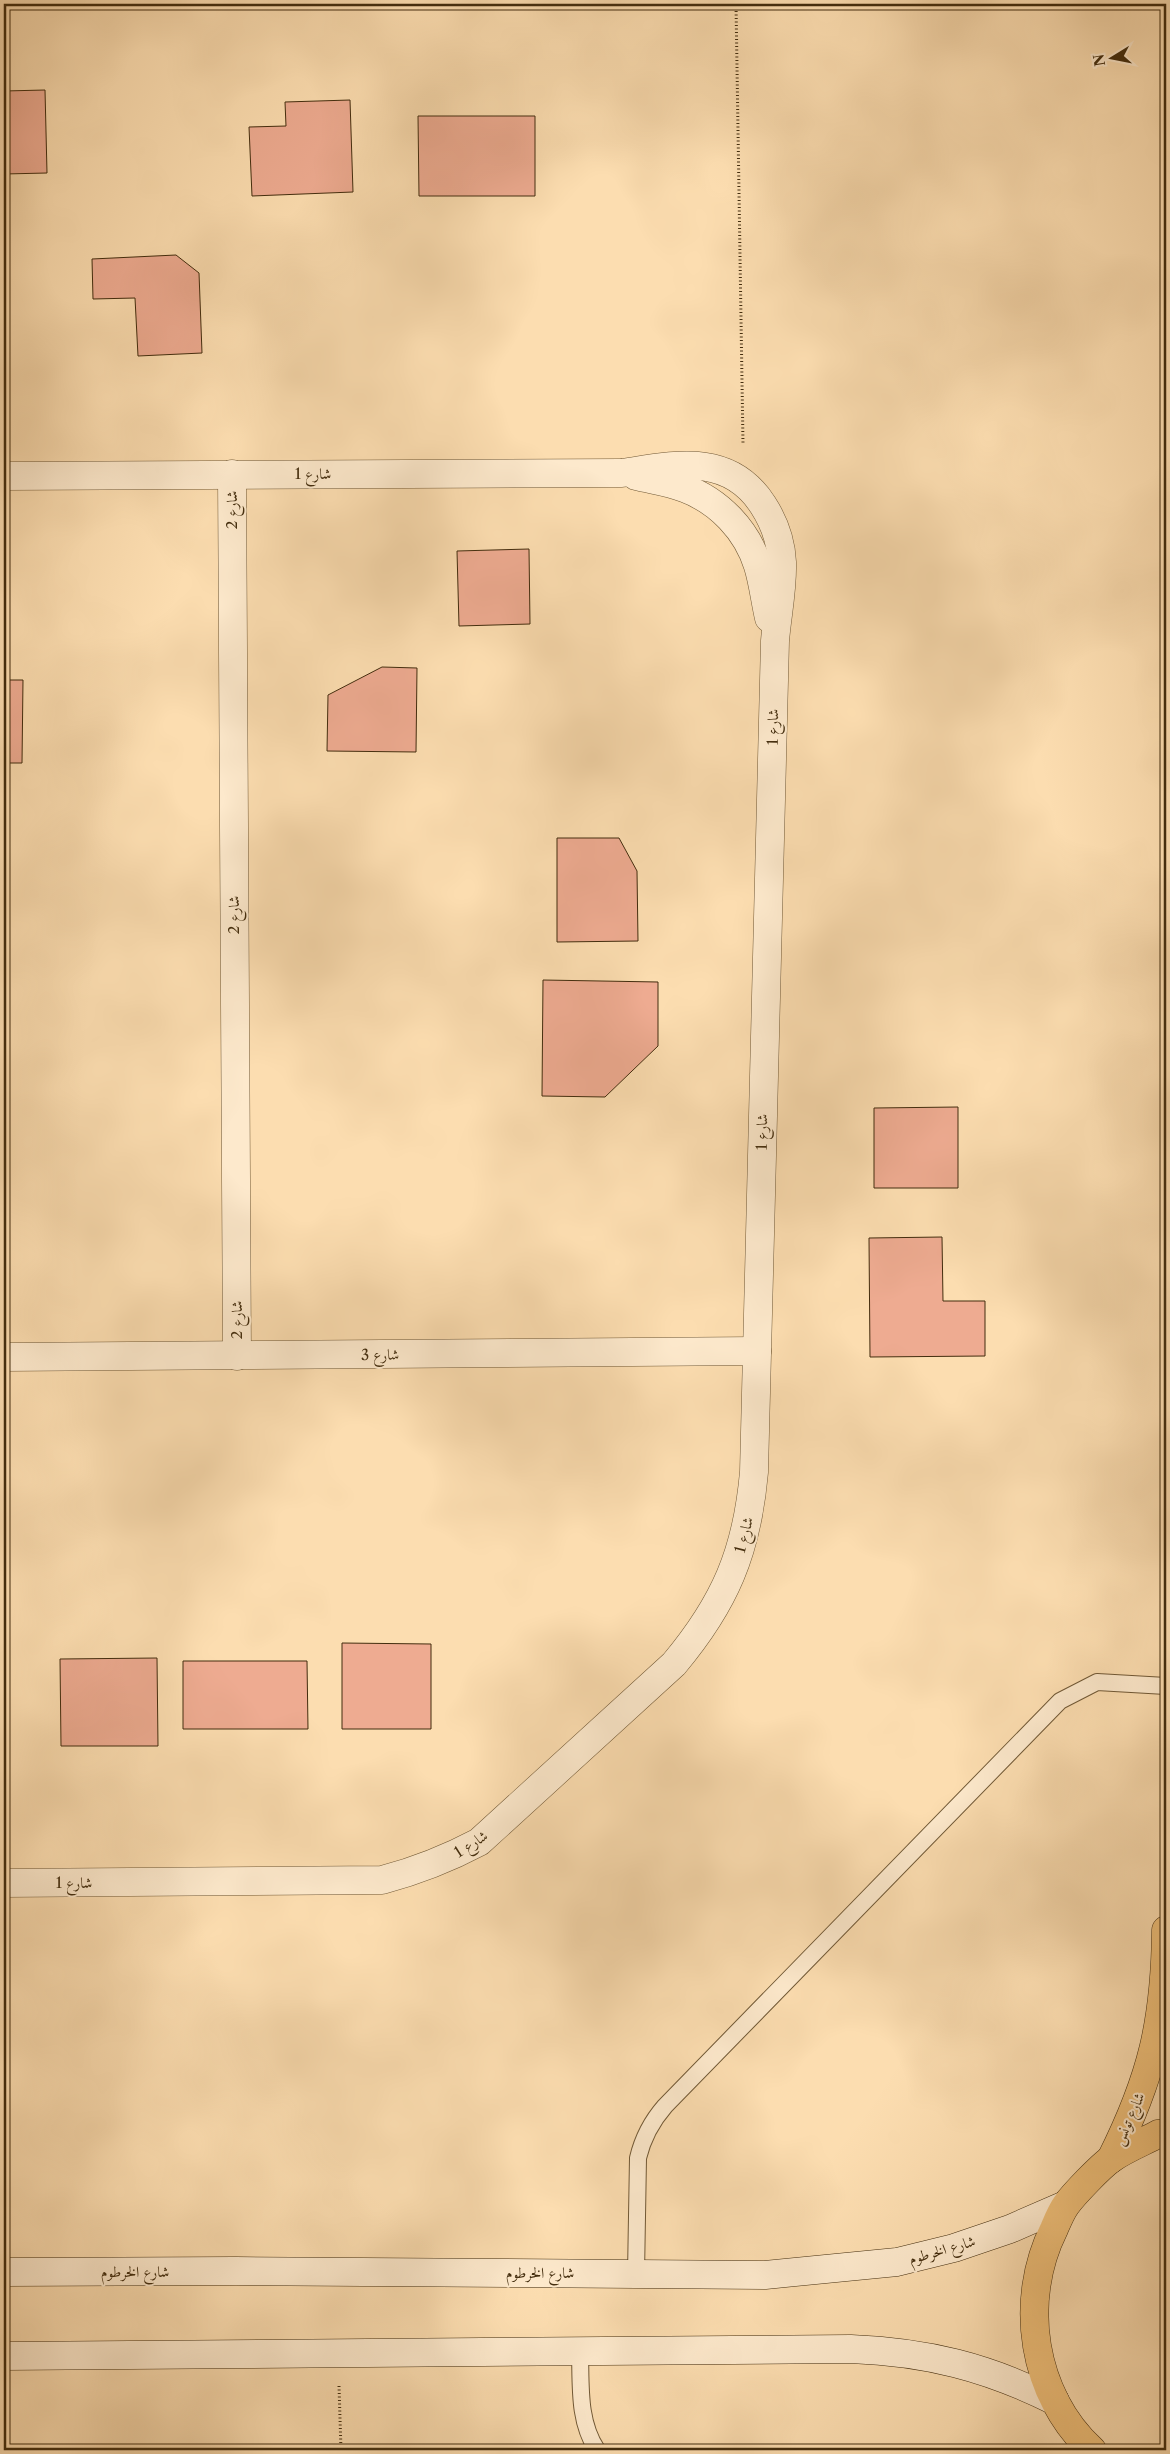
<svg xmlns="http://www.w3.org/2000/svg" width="1170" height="2454" font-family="'Libre Caslon Text',Amiri,serif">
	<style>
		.building { fill: #eeab91; stroke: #432d0e }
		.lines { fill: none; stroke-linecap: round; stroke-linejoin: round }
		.service-casing { stroke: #715936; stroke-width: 18 }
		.minor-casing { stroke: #715936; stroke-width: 29 }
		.secondary-casing { stroke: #432d0e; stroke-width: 29 }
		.primary-casing { stroke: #432d0e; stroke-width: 29 }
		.path { stroke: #432d0e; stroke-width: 3; stroke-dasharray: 1 2.5; stroke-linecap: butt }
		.service { stroke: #fde9cc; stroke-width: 16 }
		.minor { stroke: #fde9cc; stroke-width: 28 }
		.secondary { stroke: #fde9cc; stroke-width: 28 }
		.primary { stroke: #eebe78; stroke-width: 28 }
		.labels { text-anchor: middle; stroke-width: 4; stroke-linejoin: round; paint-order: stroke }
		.street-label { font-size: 15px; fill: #432d0e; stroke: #fde9cc }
	</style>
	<rect width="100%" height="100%" fill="#fcddb0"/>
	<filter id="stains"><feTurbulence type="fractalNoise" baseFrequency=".004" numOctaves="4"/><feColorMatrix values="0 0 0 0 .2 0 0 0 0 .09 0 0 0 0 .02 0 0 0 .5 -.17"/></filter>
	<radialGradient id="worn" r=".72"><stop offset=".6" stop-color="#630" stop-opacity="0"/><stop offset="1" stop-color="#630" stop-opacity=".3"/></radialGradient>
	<g class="building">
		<polygon points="45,90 47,173 4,174 4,91"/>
		<polygon points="350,100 353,192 252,196 249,127 286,126 285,102"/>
		<polygon points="418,116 535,116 535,196 419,196"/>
		<polygon points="176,255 199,273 202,353 138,356 135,298 93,299 92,259"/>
		<polygon points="529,549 530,624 459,626 457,551"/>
		<polygon points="382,667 417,668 416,752 327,751 328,695"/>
		<polygon points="4,680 23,680 22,763 4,763"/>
		<polygon points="557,838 619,838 637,871 638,941 557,942"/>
		<polygon points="543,980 658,982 658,1046 605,1097 542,1096"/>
		<polygon points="958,1107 958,1188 874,1188 874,1108"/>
		<polygon points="942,1237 943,1301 985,1301 985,1356 870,1357 869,1238"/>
		<polygon points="342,1643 431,1644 431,1729 342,1729"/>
		<polygon points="157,1658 158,1746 61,1746 60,1659"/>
		<polygon points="183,1661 307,1661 308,1729 183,1729"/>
	</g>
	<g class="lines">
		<defs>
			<g id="service">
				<path d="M636,2274L638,2158C643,2137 651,2122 665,2106L1060,1701L1097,1682L1166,1686"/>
				<path d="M580,2352C581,2386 578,2421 597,2450"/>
			</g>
			<g id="minor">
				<polyline points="232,474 237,1356"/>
				<path d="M4,476L622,473C675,465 729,452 763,505C774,522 781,541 782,562C783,588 777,616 775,641L754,1472C747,1552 725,1603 674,1664L479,1842C447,1859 416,1871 382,1880L4,1883"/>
				<path d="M636,476C652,480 669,482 684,488C719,501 747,530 758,566C763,582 765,601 769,618"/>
				<polyline points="4,1357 757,1351"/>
			</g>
			<g id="secondary">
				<polyline points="4,2272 236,2271 765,2275 897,2262 954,2248 1010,2229 1065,2205"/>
				<path d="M4,2356L851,2349C927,2352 987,2367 1055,2401"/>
			</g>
			<g id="primary">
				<path d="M1111,2159C1152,2077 1165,2022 1166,1930"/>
				<path d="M1092,2450C1032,2395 1018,2301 1054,2229C1057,2222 1061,2212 1066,2205C1074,2194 1100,2167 1111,2159C1125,2149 1143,2142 1158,2134L1166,2133"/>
			</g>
		</defs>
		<use href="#service" class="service-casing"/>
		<use href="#minor" class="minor-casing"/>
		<use href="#secondary" class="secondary-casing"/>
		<use href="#primary" class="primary-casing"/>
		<g class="path">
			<polyline points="736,4 743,444"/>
			<polyline points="339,2386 341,2450"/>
		</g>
		<use href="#service" class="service"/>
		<use href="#minor" class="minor"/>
		<use href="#secondary" class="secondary"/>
		<use href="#primary" class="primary"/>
	</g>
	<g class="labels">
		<g class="street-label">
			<text x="313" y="479">شارع 1</text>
			<text transform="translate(232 510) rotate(-90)" y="5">شارع 2</text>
			<text transform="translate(773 727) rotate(-89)" y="5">شارع 1</text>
			<text transform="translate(234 915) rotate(-90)" y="5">شارع 2</text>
			<text transform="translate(762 1132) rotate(-89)" y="5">شارع 1</text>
			<text transform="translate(237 1320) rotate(-90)" y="5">شارع 2</text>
			<text transform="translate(380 1355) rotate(-1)" y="5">شارع 3</text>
			<text transform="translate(744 1535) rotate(-76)" y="5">شارع 1</text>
			<text transform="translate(471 1844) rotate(-33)" y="5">شارع 1</text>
			<text x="74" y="1888">شارع 1</text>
			<text transform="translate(1129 2119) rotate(-66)" y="5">شارع تونس</text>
			<text transform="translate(942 2250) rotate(-16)" y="5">شارع الخرطوم</text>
			<text x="135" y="2277">شارع الخرطوم</text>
			<text x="540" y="2278">شارع الخرطوم</text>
		</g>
	</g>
	<rect width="1170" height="2454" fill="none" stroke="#fcddb0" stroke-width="20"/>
	<rect x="5" y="5" width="1160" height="2444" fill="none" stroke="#432d0e" stroke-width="2.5"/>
	<rect x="10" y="10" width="1150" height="2434" fill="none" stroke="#432d0e"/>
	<g transform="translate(1112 58) rotate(260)" stroke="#fde9cc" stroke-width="4" paint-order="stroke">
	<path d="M0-4L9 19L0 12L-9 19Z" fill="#432d0e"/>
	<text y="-8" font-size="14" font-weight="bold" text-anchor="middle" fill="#432d0e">N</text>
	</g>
	<rect width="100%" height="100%" filter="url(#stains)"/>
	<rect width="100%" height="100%" fill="url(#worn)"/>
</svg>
